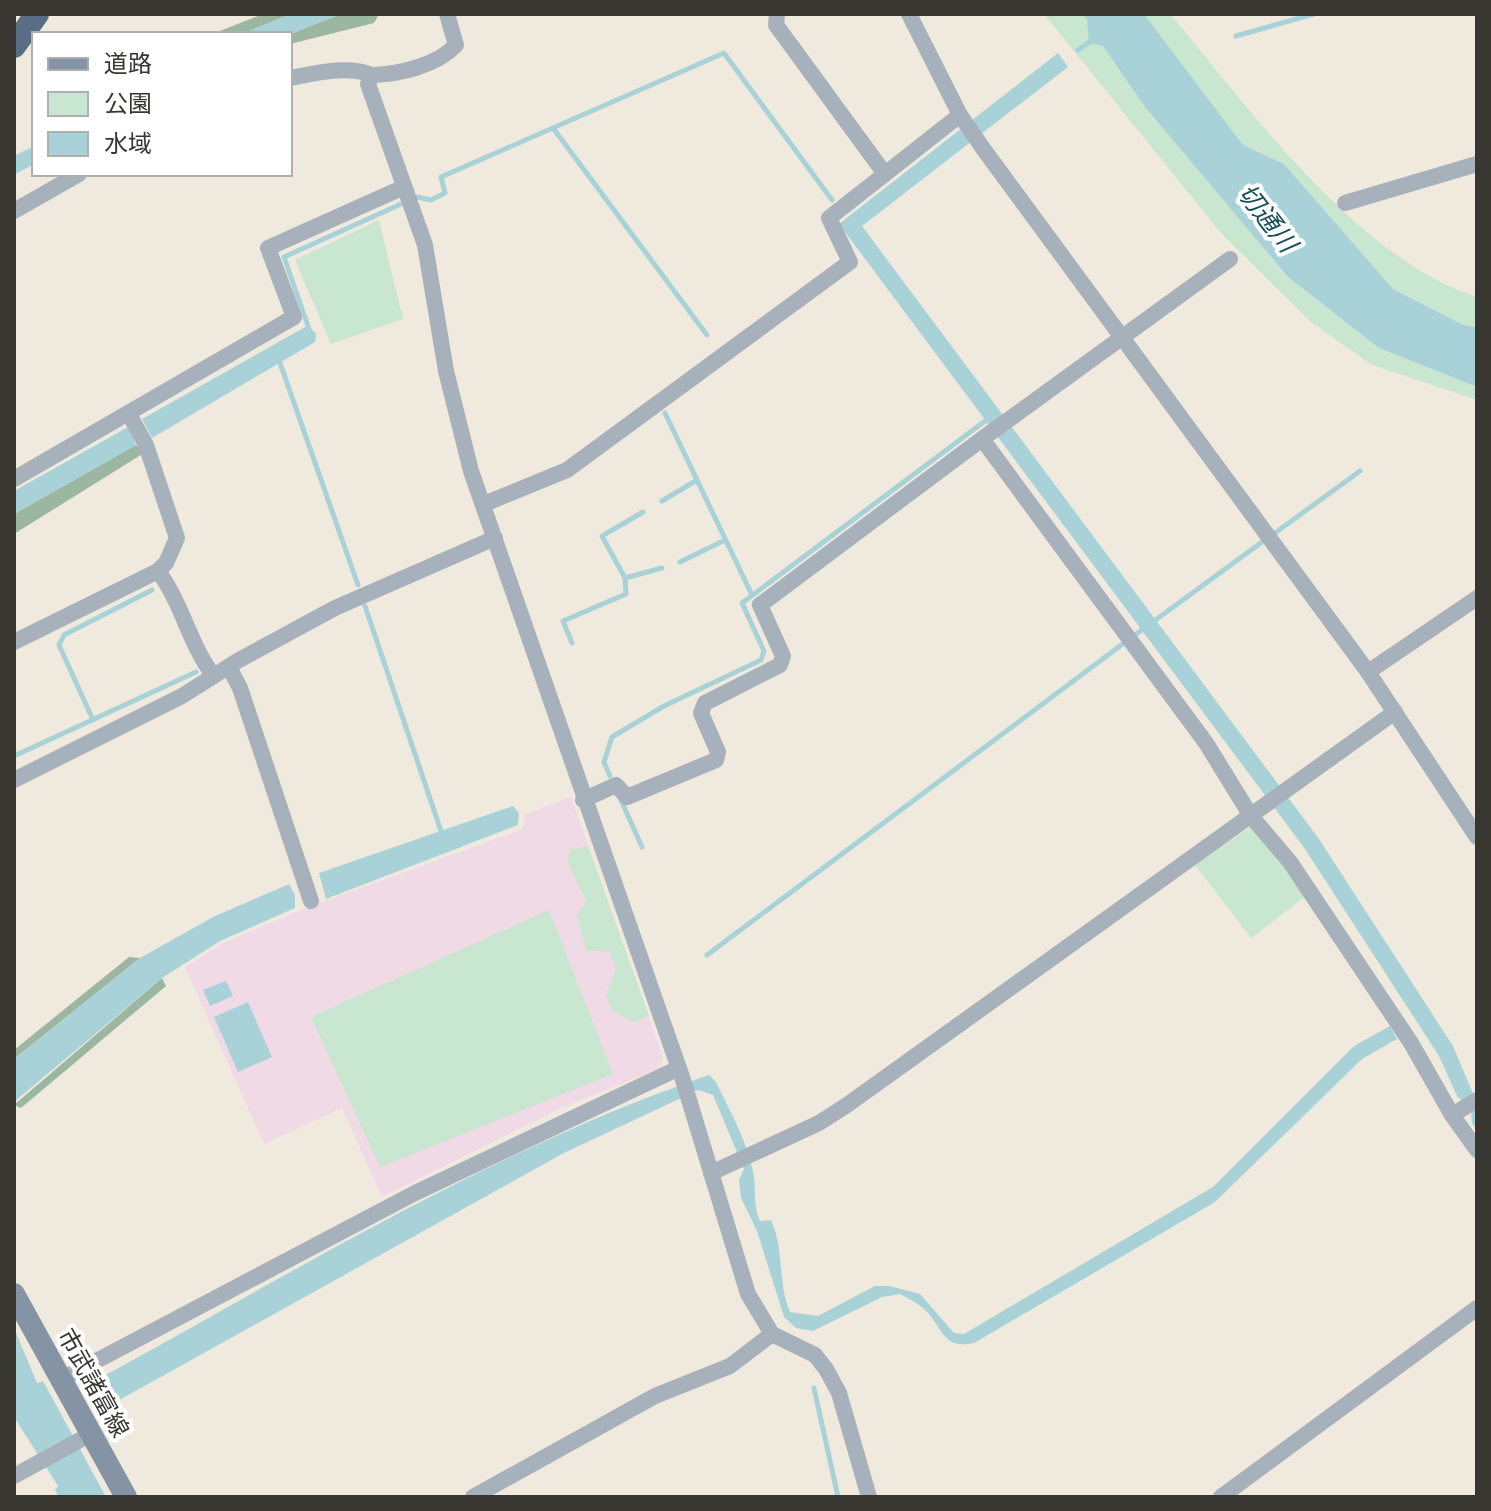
<svg xmlns="http://www.w3.org/2000/svg" width="1491" height="1511" font-family="'PT Sans','Noto Sans JP',sans-serif">
	<style>
		.education { fill: #f0dae6 }
		.green { fill: #c9e6d0 }
		.forest { fill: #9bb7a1 }
		.water { fill: #a8d2d8 }
		.lines { fill: none; stroke-linecap: round; stroke-linejoin: round }
		.stream { stroke: #a8d2d8; stroke-width: 5 }
		.street { stroke: #a6b1bc; stroke-width: 16 }
		.secondary { stroke: #8594a5; stroke-width: 22 }
		.highway { stroke: #596e85; stroke-width: 24 }
		.labels { text-anchor: middle; stroke-width: 8; stroke-linejoin: round; paint-order: stroke }
		.street-label { font-size: 24px; fill: #383631; stroke: #fff }
		.water-label { font-size: 26px; font-style: italic; fill: #165158; stroke: #fff }
	</style>
	<rect width="100%" height="100%" fill="#f0eade"/>
	<polygon class="education" points="571,797 663,1058 658,1069 559,1109 382,1197 342,1108 264,1144 185,967 223,943 308,907 523,829 525,814"/>
	<g class="green">
		<polygon points="1044,14 1082,14 1145,107 1288,277 1379,348 1477,387 1477,400 1372,365 1311,322 1221,233"/>
		<path d="M1144,14H1170C1251,110 1355,257 1477,297V327L1463,326L1393,290L1284,164L1243,145Z"/>
		<polygon points="379,220 403,319 331,344 295,260"/>
		<polygon points="1252,826 1306,896 1251,938 1195,865"/>
		<polygon points="588,846 649,1016 635,1022 613,1012 606,994 616,969 610,952 586,950 577,916 586,901 567,860 571,849"/>
		<polygon points="549,910 613,1074 380,1167 311,1017"/>
	</g>
	<g class="forest">
		<polygon points="263,14 291,14 242,34 212,34"/>
		<polygon points="341,14 379,14 374,23 290,44 290,34"/>
		<polygon points="136,445 144,453 14,534 14,514"/>
		<polygon points="129,957 140,958 14,1059 14,1050"/>
		<polygon points="162,978 166,986 21,1108 14,1105"/>
	</g>
	<g class="water">
		<polygon points="291,14 341,14 290,34 242,34"/>
		<polygon points="1082,14 1144,14 1243,145 1284,164 1393,289 1463,325 1477,327 1477,387 1379,348 1288,277 1145,107 1103,46 1089,43 1087,20"/>
		<polygon points="1058,53 1068,67 862,226 1319,839 1453,1046 1477,1103 1477,1130 1472,1123 1471,1109 1457,1096 1439,1056 1305,849 839,224"/>
		<polygon points="34,146 34,164 14,175 14,156"/>
		<polygon points="307,326 316,333 315,342 152,438 142,419"/>
		<polygon points="128,427 136,445 14,514 14,491"/>
		<polygon points="513,806 519,813 518,825 326,899 319,873"/>
		<polygon points="289,884 295,895 295,908 220,941 162,978 14,1102 14,1059 140,958 213,917"/>
		<polygon points="226,981 233,996 210,1006 203,990"/>
		<polygon points="248,1002 272,1057 238,1072 214,1017"/>
		<path d="M1390,1026L1397,1039L1362,1059L1215,1202L974,1343C940,1350 943,1325 923,1308C916,1302 907,1298 900,1294L882,1297L813,1331L796,1328L784,1317L757,1231L741,1198L739,1180L744,1169L713,1095L698,1090L564,1153L96,1413L82,1388C284,1278 490,1150 709,1075L716,1082C730,1111 746,1139 753,1171C757,1189 752,1204 760,1221L771,1220C785,1250 777,1282 790,1312L818,1316L875,1286H889L920,1294L954,1333L964,1334L1213,1187L1354,1046Z"/>
		<polygon points="14,1328 37,1383 43,1381 106,1497 59,1497 55,1490 58,1486 14,1417"/>
	</g>
	<g class="lines">
		<g class="stream">
			<polyline points="1236,36 1314,14"/>
			<polyline points="1078,50 1094,39"/>
			<polyline points="553,128 707,335"/>
			<polyline points="417,197 431,200 445,193 441,177 724,53 832,200"/>
			<polyline points="309,329 284,257 401,204"/>
			<polyline points="280,363 358,585"/>
			<polyline points="665,413 752,595"/>
			<polyline points="662,501 697,480"/>
			<polyline points="1275,533 1360,471"/>
			<polyline points="680,562 723,541"/>
			<polyline points="625,578 662,568"/>
			<polyline points="365,606 441,831"/>
			<polyline points="1135,635 1262,542"/>
			<polyline points="572,643 563,621 626,594 625,578 602,536 643,512"/>
			<polyline points="93,720 59,645 64,635 152,590"/>
			<polyline points="14,756 196,672"/>
			<polyline points="610,776 604,762 612,737 664,706 761,660 764,651 742,603 985,421"/>
			<polyline points="621,800 642,847"/>
			<polyline points="707,955 1124,643"/>
			<polyline points="814,1388 838,1497"/>
		</g>
		<g class="street">
			<path d="M447,14L456,45C436,66 400,74 372,75L368,84L425,245L446,371L471,471L683,1080L748,1294L772,1334L815,1355L826,1369L839,1393L869,1497"/>
			<polyline points="777,14 776,25 885,174"/>
			<polyline points="909,14 960,115 982,147 1368,672 1477,837"/>
			<path d="M290,78C316,73 347,65 372,75"/>
			<polyline points="1345,203 1477,164"/>
			<polyline points="14,211 79,174"/>
			<polyline points="1230,259 982,439 1206,743 1251,816 1290,862 1411,1043 1452,1115 1477,1150"/>
			<polyline points="14,479 294,317 268,248 404,187"/>
			<polyline points="484,504 567,470 850,262 829,218 960,115"/>
			<path d="M158,571C182,603 189,643 213,675"/>
			<polyline points="14,642 158,571 166,563 177,538 146,445 129,414"/>
			<polyline points="229,667 240,688 311,901"/>
			<polyline points="1368,672 1477,598"/>
			<polyline points="14,780 182,696 239,660 335,608 495,538"/>
			<polyline points="583,800 616,785 627,797 716,760 718,752 701,713 705,703 780,665 783,656 760,605 982,439"/>
			<polyline points="1452,1115 1477,1100"/>
			<polyline points="711,1173 819,1123 847,1105 1395,712"/>
			<polyline points="62,1379 415,1193 679,1068"/>
			<polyline points="14,1476 91,1434"/>
			<polyline points="473,1497 655,1396 730,1366 772,1334"/>
			<polyline points="1221,1497 1477,1308"/>
		</g>
		<polyline class="secondary" points="14,1294 126,1497"/>
		<polyline class="highway" points="14,46 37,14"/>
	</g>
	<g class="labels">
		<g class="street-label">
			<text transform="translate(93 1383) rotate(61)" y="8">市武諸富線</text>
		</g>
		<g class="water-label">
			<text transform="translate(1267 218) rotate(52)" y="9">切通川</text>
		</g>
	</g>
	<rect width="1491" height="1511" fill="none" stroke="#383631" stroke-width="32"/>
	<rect x="32" y="32" width="260" height="144" fill="#ffffff" stroke="#afafad" stroke-width="2"/>
	<rect x="48" y="58" width="40" height="12" fill="#8594a5" stroke="#afafad" stroke-width="2"/>
	<text x="104" y="72" font-size="24" fill="#383631">道路</text>
	<rect x="48" y="92" width="40" height="24" fill="#c9e6d0" stroke="#afafad" stroke-width="2"/>
	<text x="104" y="112" font-size="24" fill="#383631">公園</text>
	<rect x="48" y="132" width="40" height="24" fill="#a8d2d8" stroke="#afafad" stroke-width="2"/>
	<text x="104" y="152" font-size="24" fill="#383631">水域</text>
</svg>
